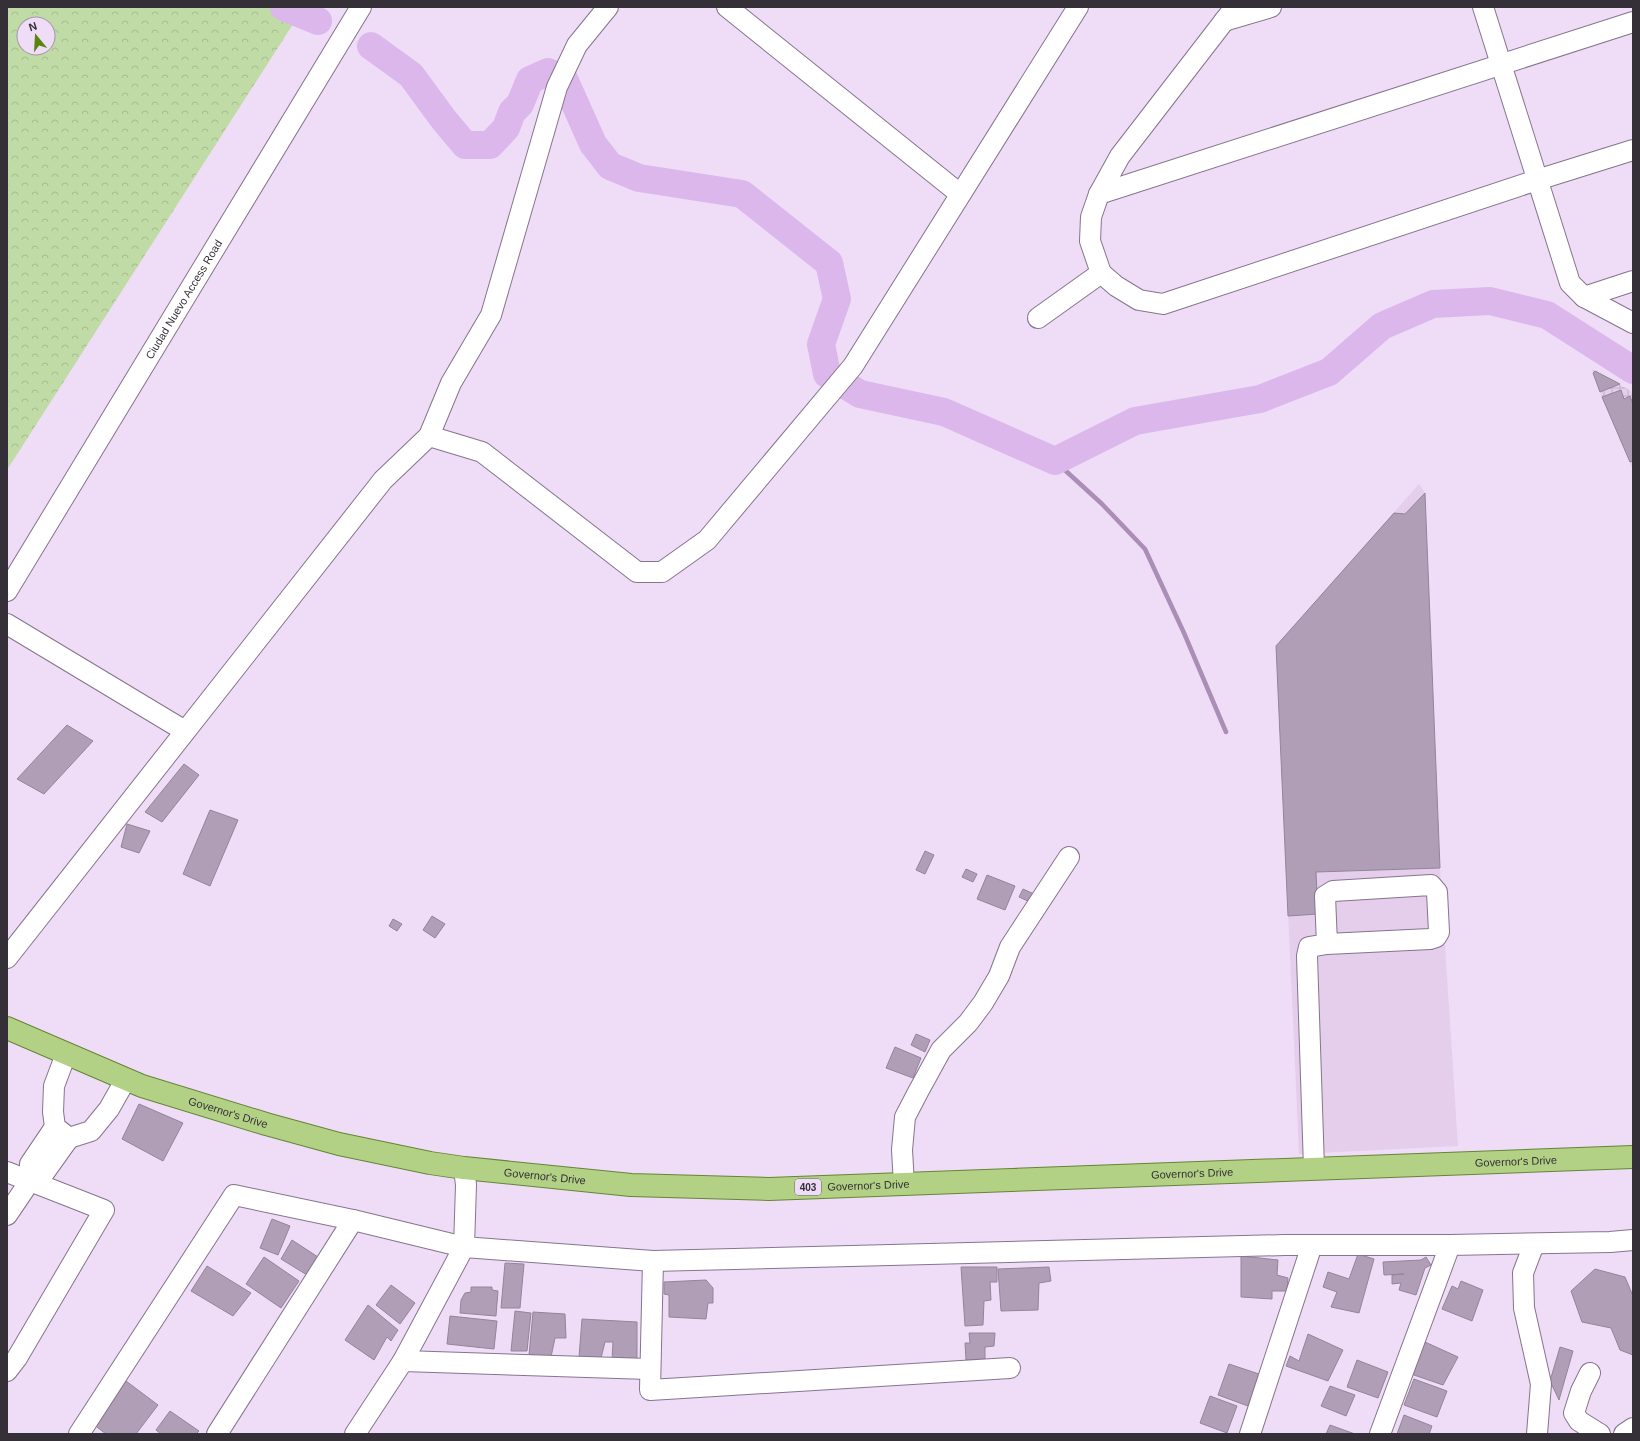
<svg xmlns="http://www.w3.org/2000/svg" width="1640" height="1441" font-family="Arial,sans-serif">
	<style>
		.built { fill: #e4ceec }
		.industrial { fill: url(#industrial-grid) }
		.forest { fill: url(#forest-crowns); fill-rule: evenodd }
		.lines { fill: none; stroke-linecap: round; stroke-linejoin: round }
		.stream { stroke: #aa8eb6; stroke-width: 4.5 }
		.river { stroke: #dcb7ec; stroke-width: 28 }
		.building { fill: #af9eb6; stroke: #94849b }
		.minor-casing { stroke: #85758c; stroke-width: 22 }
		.major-casing { stroke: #658535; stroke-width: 24 }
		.minor { stroke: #fff; stroke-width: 20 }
		.major { stroke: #b2d185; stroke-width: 22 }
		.labels { text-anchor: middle; stroke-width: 3; stroke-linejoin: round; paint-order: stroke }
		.shield { fill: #efddf7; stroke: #6d6371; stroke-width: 1 }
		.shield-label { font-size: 10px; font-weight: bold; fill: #352f38 }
		.street-label { font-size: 11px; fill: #352f38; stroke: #efddf7 }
	</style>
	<defs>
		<pattern id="industrial-grid" width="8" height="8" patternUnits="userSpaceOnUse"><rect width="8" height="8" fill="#e4ceec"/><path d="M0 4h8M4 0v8" fill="none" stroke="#c4b1cb"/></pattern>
		<pattern id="forest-crowns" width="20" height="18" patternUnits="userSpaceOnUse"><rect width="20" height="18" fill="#c1dba6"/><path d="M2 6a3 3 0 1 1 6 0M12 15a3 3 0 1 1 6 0" fill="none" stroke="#a6bc90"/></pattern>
	</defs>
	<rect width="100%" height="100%" fill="#efddf7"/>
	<polygon class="built" points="1419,484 1425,493 1440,868 1458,1146 1299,1154 1276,646"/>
	<polygon class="industrial" points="1592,369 1633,392 1633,470 1600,392"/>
	<path class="forest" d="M7,7H304L7,470ZM24,24H48V48H24Z"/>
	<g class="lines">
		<polyline class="stream" points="1055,461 1102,504 1145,549 1184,633 1226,732"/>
		<g class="river">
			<polyline points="284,7 318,21"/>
			<polyline points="371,46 411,75 444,120 465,145 490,145 506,128 512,112 520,104 530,80 548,72 564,79 593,144 610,166 639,178 742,194 829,263 837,299 821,344 827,374 860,394 944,412 1055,461 1135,421 1260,399 1329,372 1382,326 1433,304 1490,301 1547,315 1633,370"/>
		</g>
	</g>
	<g class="building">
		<polygon points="1595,371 1620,384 1600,392 1593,373"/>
		<polygon points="1621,390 1624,399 1630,396 1633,404 1633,461 1630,462 1602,397"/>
		<polygon points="1425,493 1440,868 1316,872 1318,914 1288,916 1276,646 1394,513 1405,514"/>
		<polygon points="67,725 93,741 44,794 17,779"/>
		<polygon points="184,764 199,775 162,822 145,812"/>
		<polygon points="210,810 238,820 210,886 183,874"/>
		<polygon points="127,824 150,831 139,853 121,847"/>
		<polygon points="925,851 934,855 925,874 916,870"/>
		<polygon points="966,869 977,874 973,882 962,877"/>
		<polygon points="987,875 1015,886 1005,910 977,899"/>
		<polygon points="1023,889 1034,894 1030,902 1019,897"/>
		<polygon points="432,916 445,924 435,938 423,930"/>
		<polygon points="393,919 402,924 397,931 389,926"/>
		<polygon points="916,1034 930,1040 925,1052 911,1045"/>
		<polygon points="895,1047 921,1058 913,1078 886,1068"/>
		<polygon points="139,1104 183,1123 163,1161 122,1139"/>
		<polygon points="272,1219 290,1226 278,1255 260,1248"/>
		<polygon points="292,1240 318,1257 307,1275 281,1259"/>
		<polygon points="1358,1254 1374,1259 1359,1313 1331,1307 1337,1292 1323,1287 1328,1272 1349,1279"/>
		<polygon points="1241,1256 1278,1260 1277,1275 1288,1278 1287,1291 1272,1291 1272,1299 1241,1297"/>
		<polygon points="264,1257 299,1281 281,1308 246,1284"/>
		<polygon points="1426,1257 1431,1265 1425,1268 1416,1295 1399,1290 1401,1283 1392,1284 1392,1275 1404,1274 1384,1275 1383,1262 1421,1260"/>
		<polygon points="505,1263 524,1264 520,1308 501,1308"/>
		<polygon points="207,1266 251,1293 233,1316 191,1291"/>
		<polygon points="961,1267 997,1267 997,1282 990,1282 991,1300 984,1301 983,1325 965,1326"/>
		<polygon points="1049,1267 1051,1281 1039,1283 1038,1310 1001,1311 998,1269"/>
		<polygon points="1595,1269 1625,1277 1633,1296 1633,1355 1620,1350 1611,1328 1582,1322 1571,1291"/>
		<polygon points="706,1280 713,1288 713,1303 708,1303 706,1319 669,1317 669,1295 664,1294 664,1282"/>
		<polygon points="1461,1281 1483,1290 1472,1321 1442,1309 1452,1286 1458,1289"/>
		<polygon points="391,1285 415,1303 400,1324 376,1305"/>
		<polygon points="471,1287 492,1287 492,1290 498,1291 496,1316 460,1313 461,1300 465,1293 471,1292"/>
		<polygon points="368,1305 398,1330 391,1341 387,1337 374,1360 345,1340"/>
		<polygon points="515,1311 531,1313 527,1351 511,1351"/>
		<polygon points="533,1312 565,1314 566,1338 555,1338 551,1357 529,1355"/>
		<polygon points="450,1316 497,1321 494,1349 447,1344"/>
		<polygon points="582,1319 637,1322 637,1362 612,1360 613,1342 605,1342 601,1358 579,1357"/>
		<polygon points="969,1333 995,1333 994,1346 985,1347 985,1359 966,1360 965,1343 970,1343"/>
		<polygon points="1308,1334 1343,1350 1328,1381 1286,1366 1290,1356 1299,1361"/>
		<polygon points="1425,1342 1458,1357 1443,1385 1411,1374"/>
		<polygon points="1560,1347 1573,1351 1559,1400 1550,1381"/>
		<polygon points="1357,1360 1388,1372 1378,1398 1347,1387"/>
		<polygon points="1229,1364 1259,1374 1248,1406 1218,1395"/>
		<polygon points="1414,1379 1447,1391 1437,1417 1404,1405"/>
		<polygon points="126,1381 158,1405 136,1434 106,1434 93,1424"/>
		<polygon points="1330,1386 1355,1395 1346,1416 1321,1406"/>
		<polygon points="1210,1396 1237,1406 1227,1433 1200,1423"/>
		<polygon points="170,1411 199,1431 196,1434 161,1434 156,1430"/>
		<polygon points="1404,1415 1432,1426 1429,1434 1397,1434"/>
		<polygon points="1330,1425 1355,1434 1326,1434"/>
	</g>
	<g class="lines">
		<defs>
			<g id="minor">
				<polyline points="727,7 960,194"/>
				<polyline points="1235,7 1120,156 1099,194 1091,217 1090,241 1101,273 1116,286 1139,300 1163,304 1537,180 1633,150"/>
				<polyline points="1483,7 1570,283 1584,297 1633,323"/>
				<polyline points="1224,21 1271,7"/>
				<polyline points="1099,194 1633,22"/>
				<polyline points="1584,297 1633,281"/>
				<polyline points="1038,318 1101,273"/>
				<polyline points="429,436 482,452 637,572 662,572 707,540 853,366 1078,7"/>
				<path id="s1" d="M7,591L361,7"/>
				<polyline points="7,624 185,731"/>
				<polyline points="7,958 383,480 429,436 451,383 491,315 557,87 577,45 608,7"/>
				<polyline points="66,1054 54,1086 53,1112 55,1127 69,1138 91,1131 109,1109 126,1079"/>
				<polyline points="464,1168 466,1185 464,1247 653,1261 1285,1245 1450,1245 1610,1242 1633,1240"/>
				<polyline points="1314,1168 1307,956 1309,947 1327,944 1430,939 1436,937 1439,932 1437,892 1431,885 1333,891 1325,896 1327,944"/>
				<polyline points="7,1172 104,1210 17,1358 7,1371"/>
				<polyline points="30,1181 30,1164 55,1127"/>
				<polyline points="904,1184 902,1150 905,1117 918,1092 941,1050 968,1023 983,1003 999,976 1010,947 1069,857"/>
				<polyline points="7,1215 30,1181 44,1173 69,1138"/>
				<polyline points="1534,1244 1523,1273 1524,1308 1541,1384 1537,1434"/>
				<polyline points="653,1261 650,1390 1010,1368"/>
				<polyline points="403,1361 649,1369"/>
				<polyline points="1590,1373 1581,1391 1574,1413 1579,1421 1600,1434"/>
				<polyline points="79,1434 234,1195 353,1220 464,1247 403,1361 355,1434"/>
				<polyline points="217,1434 353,1220"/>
				<polyline points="1250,1434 1312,1245"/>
				<polyline points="1380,1434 1450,1245"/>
				<polyline points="1624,1434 1633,1428"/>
			</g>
			<g id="major">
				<path id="s2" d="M7,1028L142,1086L266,1124L339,1144L430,1163L464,1168L631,1185L769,1189L1633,1157"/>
			</g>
		</defs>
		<use href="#minor" class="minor-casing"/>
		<use href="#major" class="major-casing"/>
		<use href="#minor" class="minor"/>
		<use href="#major" class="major"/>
	</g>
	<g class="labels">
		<rect class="shield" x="795" y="1179" width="26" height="16" rx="3"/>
		<g class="shield-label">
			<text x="808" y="1191">403</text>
		</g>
		<g class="street-label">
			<text dy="4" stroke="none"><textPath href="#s1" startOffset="341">Ciudad Nuevo Access Road</textPath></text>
			<text dy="4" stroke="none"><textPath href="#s2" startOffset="237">Governor's Drive</textPath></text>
			<text dy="4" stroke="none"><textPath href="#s2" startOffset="1533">Governor's Drive</textPath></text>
			<text dy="4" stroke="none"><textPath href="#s2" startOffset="1209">Governor's Drive</textPath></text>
			<text dy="4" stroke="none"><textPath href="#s2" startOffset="561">Governor's Drive</textPath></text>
			<text dy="4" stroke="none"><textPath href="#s2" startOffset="885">Governor's Drive</textPath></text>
		</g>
	</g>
	<rect width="1640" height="1441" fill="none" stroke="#352f38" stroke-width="16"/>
	<g transform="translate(36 36) rotate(342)"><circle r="19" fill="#efddf7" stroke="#a597ab"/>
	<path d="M0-3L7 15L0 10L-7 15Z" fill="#59840e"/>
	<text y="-6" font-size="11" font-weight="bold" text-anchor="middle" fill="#352f38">N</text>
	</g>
</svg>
